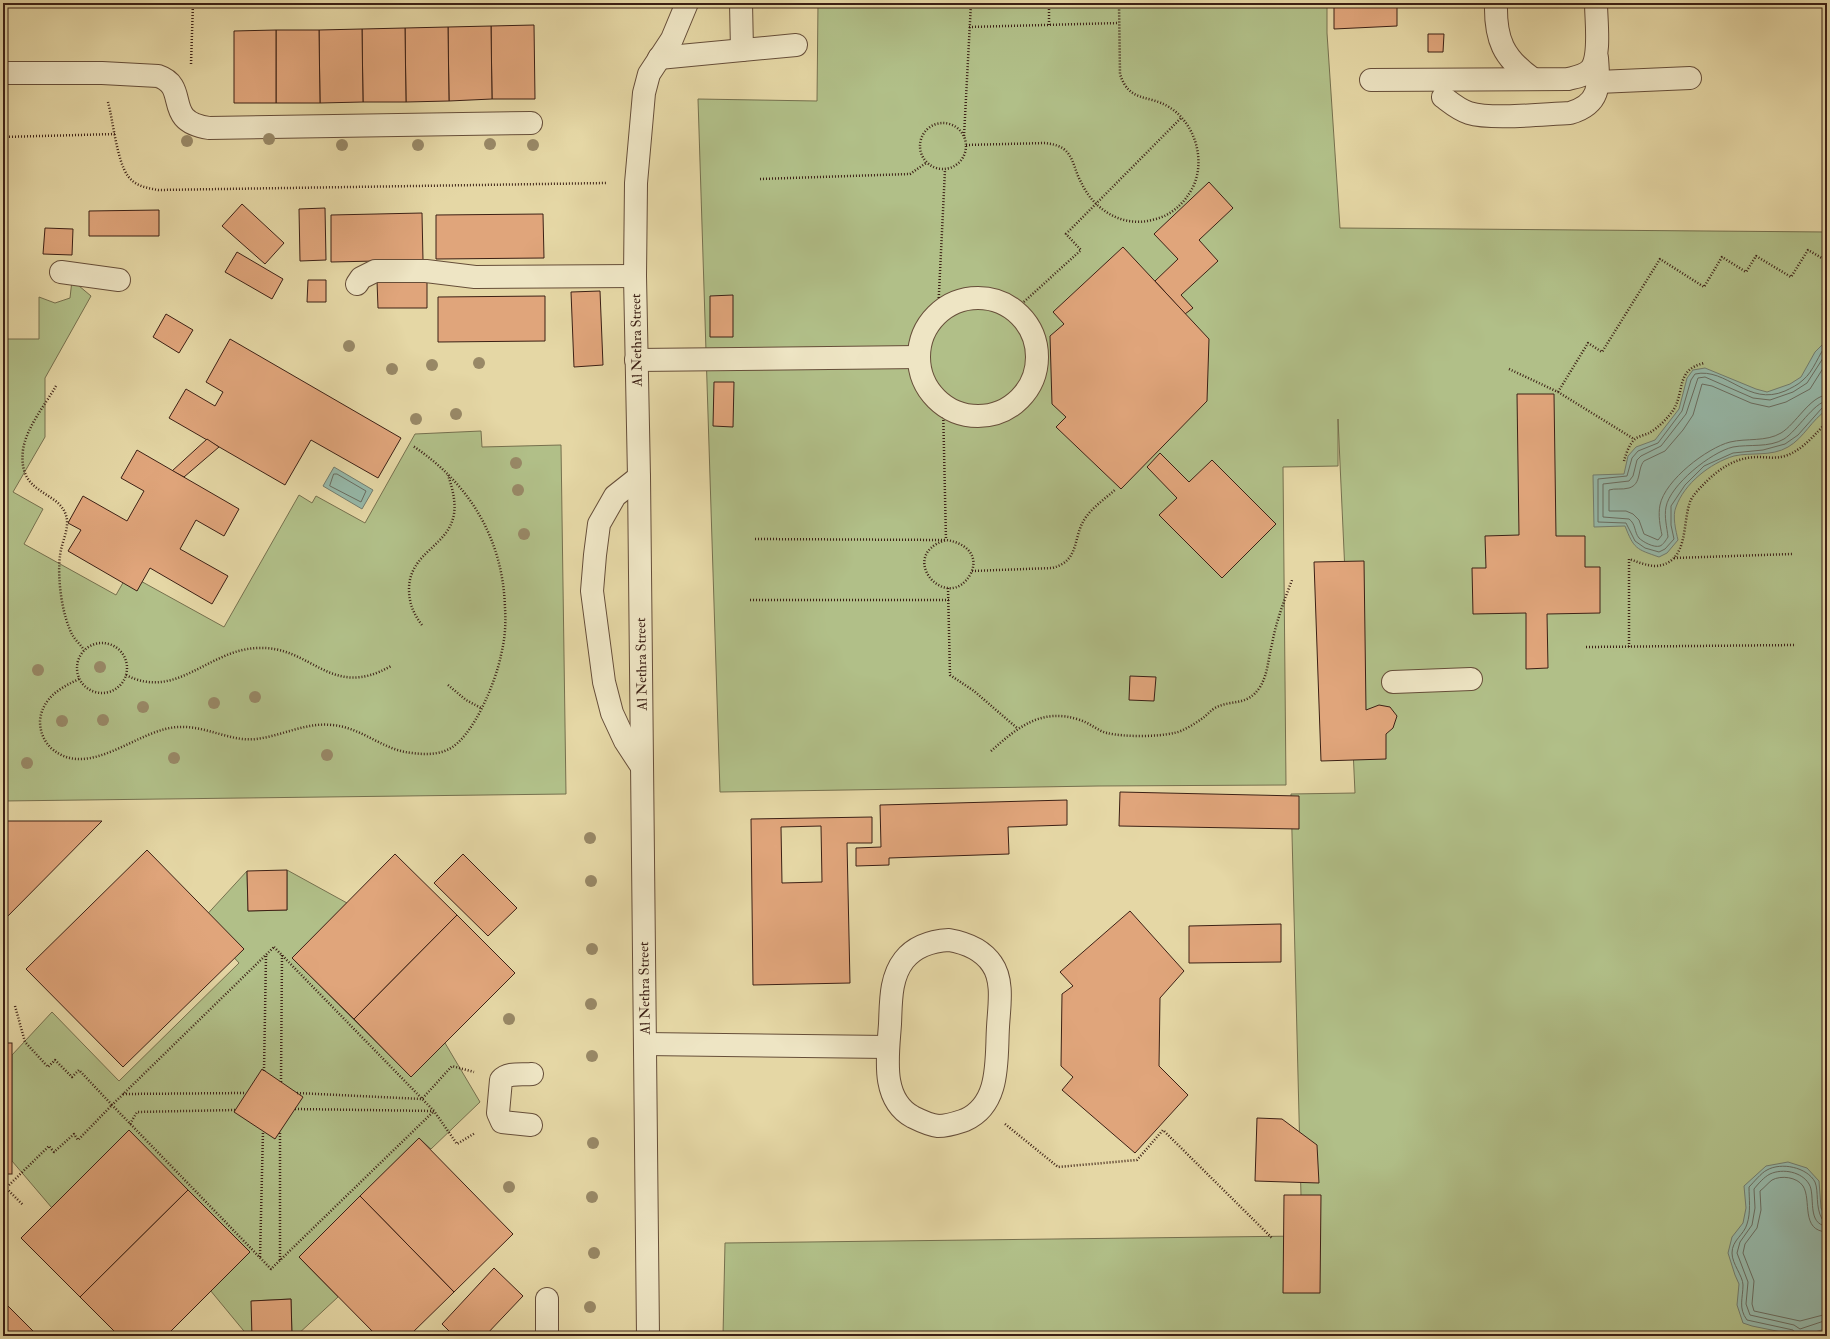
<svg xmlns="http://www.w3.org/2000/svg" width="1830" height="1339" font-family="'IM FELL Double Pica',serif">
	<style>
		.green { fill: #b1bf88; stroke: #76704e }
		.water { fill: #96b9aa; stroke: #727c6e }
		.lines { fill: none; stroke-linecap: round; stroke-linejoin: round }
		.shore { stroke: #696c60; stroke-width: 1 }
		.building { fill: #e0a57b; stroke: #3c2015; fill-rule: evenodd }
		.minor-casing { stroke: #664e39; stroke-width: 24 }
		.path { stroke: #3c2015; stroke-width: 2.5; stroke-dasharray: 1 2; stroke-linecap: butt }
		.minor { stroke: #eee5c4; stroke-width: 22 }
		.tree { fill: #988866 }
		.labels { text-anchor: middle; stroke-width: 4; stroke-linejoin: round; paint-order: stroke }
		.street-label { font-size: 14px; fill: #3c2015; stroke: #eee5c4 }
	</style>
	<rect width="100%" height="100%" fill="#e5d7a5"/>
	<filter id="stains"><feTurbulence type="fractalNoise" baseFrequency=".005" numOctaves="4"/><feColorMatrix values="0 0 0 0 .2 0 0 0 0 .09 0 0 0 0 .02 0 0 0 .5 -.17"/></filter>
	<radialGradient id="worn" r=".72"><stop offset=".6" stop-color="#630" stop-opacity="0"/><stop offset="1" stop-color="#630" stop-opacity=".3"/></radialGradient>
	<g class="green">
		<polygon points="818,3 1327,3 1327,33 1340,228 1827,232 1827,1336 723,1336 725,1243 1302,1236 1291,794 1355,793 1338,419 1338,466 1283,467 1286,785 1098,786 720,792 698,99 817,101"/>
		<polygon points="72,280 91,296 45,378 45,437 13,492 43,509 24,544 116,595 128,574 224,627 299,495 312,503 316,496 365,523 415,434 481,431 482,447 561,445 566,794 3,801 3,339 39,339 39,297 55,303 70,298"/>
		<polygon points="287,870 347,903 292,958 411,1077 445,1043 480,1102 431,1149 419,1138 299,1257 338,1297 296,1336 292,1336 291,1299 252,1301 252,1336 248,1336 210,1290 250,1252 188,1190 52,1208 12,1161 12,1055 52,1012 119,1081 239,963 201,921 247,871 248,911 287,910"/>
	</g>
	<g class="water">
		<path d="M1827,340V410C1812,419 1804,438 1788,447C1771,457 1751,452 1734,456C1710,463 1684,484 1676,507C1672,516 1676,531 1678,540L1667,553L1659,557C1636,549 1634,549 1625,526L1594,527L1593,475L1624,474L1628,456L1636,447L1655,440L1679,409L1687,378L1693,370L1705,368L1756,389L1767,392L1790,384L1801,377L1815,352Z"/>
		<polygon points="334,467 373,490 362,509 323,486"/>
		<polygon points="1788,1162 1807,1168 1819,1181 1821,1208 1827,1220 1827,1326 1825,1329 1801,1336 1752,1326 1743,1323 1737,1305 1739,1284 1735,1275 1728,1253 1732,1237 1743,1223 1746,1208 1744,1186 1766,1166"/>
	</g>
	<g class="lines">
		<g class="shore">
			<path d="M1827,344C1818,355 1814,371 1803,380C1798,385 1791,388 1785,391C1748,407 1727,367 1695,374L1691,380L1682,411L1658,443L1638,451L1632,458L1627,476L1598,479V522L1626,523L1635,541L1645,548L1659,552L1665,549L1674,539L1671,525V506L1685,485L1704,466L1733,453L1763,450L1785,444L1798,435L1822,408L1827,406"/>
			<path d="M1827,352L1807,383L1793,392L1770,400L1753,398L1705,377L1698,378L1686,414L1661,446L1641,456L1637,460L1633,476L1629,481L1603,484V517L1629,519C1636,524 1634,532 1639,538C1643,542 1654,548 1660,546C1663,545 1666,540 1668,537C1667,527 1664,517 1666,507C1670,485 1711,452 1733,447C1749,444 1769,448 1784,439C1797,431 1814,402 1827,401"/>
			<path d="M1827,362L1810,389L1786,402L1769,407L1751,403L1712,386L1702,384L1693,415L1683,430L1665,451L1644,461C1637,469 1642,484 1629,488C1622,490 1615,488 1609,490V511H1626L1633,514L1639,520L1644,534L1658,540L1662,535C1660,526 1658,515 1660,505C1665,480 1707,448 1730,442C1747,438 1766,442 1781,433C1796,424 1810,396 1827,395"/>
			<polygon points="334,474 337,474 366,491 361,502 330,486"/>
			<path d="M1827,1226C1806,1225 1816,1195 1809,1184C1802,1172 1783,1168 1770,1174C1764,1177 1758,1184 1754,1189L1755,1208L1752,1225L1740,1242L1737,1253L1748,1282L1746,1304L1750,1315L1794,1325L1800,1329L1827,1320"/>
			<path d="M1827,1232C1800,1231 1812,1200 1803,1186C1797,1177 1781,1175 1772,1180C1768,1183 1764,1188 1760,1191L1761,1210L1757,1228L1745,1244L1743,1253L1754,1281L1752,1304L1754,1311L1800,1321L1827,1314"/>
			<path d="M1796,1336L1793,1330L1747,1320C1738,1308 1743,1298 1743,1285C1743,1276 1732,1264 1732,1253C1732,1240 1744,1235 1747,1224C1751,1212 1749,1199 1749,1187C1754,1182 1761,1173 1767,1170C1781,1162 1807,1167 1815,1182C1819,1192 1815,1206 1822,1219L1827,1221"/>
		</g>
	</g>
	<g class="building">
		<polygon points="1334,3 1397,3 1397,26 1334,29"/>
		<polygon points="534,25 535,99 492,99 491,26"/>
		<polygon points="491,26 492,99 449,101 448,27"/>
		<polygon points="448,27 449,101 406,102 405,28"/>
		<polygon points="405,28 406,102 363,102 362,29"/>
		<polygon points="362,29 363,102 320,103 319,30"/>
		<polygon points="276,30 319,30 320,103 276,103"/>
		<polygon points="276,30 276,103 234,103 234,31"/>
		<polygon points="1428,34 1444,34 1443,52 1428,52"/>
		<polygon points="1209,182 1233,208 1199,240 1218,261 1181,295 1193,308 1185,314 1155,281 1178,259 1154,234"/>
		<polygon points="242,204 284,243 265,264 222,226"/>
		<polygon points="325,208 326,260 300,261 299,209"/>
		<polygon points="159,210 159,236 89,236 89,211"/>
		<polygon points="422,213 423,260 331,262 331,215"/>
		<polygon points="543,214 544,258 436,259 436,215"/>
		<polygon points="45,228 73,229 72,255 43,254"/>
		<polygon points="1123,247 1209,339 1207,401 1121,489 1056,427 1066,417 1052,404 1050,336 1064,324 1053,312"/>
		<polygon points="237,252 283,279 272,299 225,272"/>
		<polygon points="308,280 326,280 326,302 307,302"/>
		<polygon points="427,280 427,308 378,308 377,281"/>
		<polygon points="600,291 603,365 574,367 571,292"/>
		<polygon points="733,295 733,337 710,337 710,296"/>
		<polygon points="545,296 545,341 438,342 438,297"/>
		<polygon points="166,314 193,330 179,353 153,337"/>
		<polygon points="230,339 401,438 378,478 311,440 285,485 169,418 186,389 215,406 223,392 206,382"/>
		<polygon points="714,382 734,382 733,427 713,426"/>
		<polygon points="1517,394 1554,394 1556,536 1585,536 1585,567 1600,567 1600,613 1547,614 1548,668 1526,669 1526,613 1473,614 1472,568 1486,568 1485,536 1519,535"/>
		<polygon points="207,439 219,447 184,477 172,471"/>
		<polygon points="137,450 239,509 224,536 196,520 180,549 228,576 212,604 150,568 137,591 68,551 81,530 68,523 83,496 127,521 144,491 121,478"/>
		<polygon points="1160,453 1189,482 1212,460 1276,524 1222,578 1159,515 1177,498 1147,467"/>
		<polygon points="1364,561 1366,710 1379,705 1390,707 1397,716 1393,728 1386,734 1386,759 1321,761 1314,562"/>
		<polygon points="1130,676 1156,677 1154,701 1129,700"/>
		<polygon points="1120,792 1299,796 1299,829 1119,826"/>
		<polygon points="1067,800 1067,825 1008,827 1009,854 889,858 889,865 856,866 856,848 881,847 880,805"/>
		<path d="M872,817V843H847L850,983L753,985L751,819ZM821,826L822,882L782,883L781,827Z"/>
		<polygon points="3,821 102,821 3,921"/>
		<polygon points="147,850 244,949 123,1067 26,969"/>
		<polygon points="395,854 457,915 354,1019 292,958"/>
		<polygon points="463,854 517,908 488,936 434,883"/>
		<polygon points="287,870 287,910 248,911 247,871"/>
		<polygon points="1130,911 1184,971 1160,998 1159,1066 1188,1095 1135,1153 1062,1090 1073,1077 1061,1066 1062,994 1073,986 1060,972"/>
		<polygon points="457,915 515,973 411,1077 354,1019"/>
		<polygon points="1281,924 1281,962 1189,963 1189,926"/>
		<rect x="3" y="1043" width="9" height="131"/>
		<polygon points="262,1069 303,1097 275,1139 234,1112"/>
		<polygon points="1257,1118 1282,1119 1317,1145 1319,1183 1255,1181"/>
		<polygon points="129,1130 188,1190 80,1297 21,1238"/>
		<polygon points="419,1138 513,1234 454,1292 360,1196"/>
		<polygon points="188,1190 250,1252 166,1336 119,1336 80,1297"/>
		<polygon points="1284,1195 1321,1195 1320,1293 1283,1293"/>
		<polygon points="360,1196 454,1292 409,1336 377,1336 299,1257"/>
		<polygon points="494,1268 523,1296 485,1336 454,1336 442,1324"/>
		<polygon points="291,1299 292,1336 252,1336 251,1301"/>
		<polygon points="3,1301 38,1336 3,1336"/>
	</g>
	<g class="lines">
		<defs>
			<g id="minor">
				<polyline points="741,3 742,50"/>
				<path d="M1496,3C1495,39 1503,58 1533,79"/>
				<polyline points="659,58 796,45"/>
				<path d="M3,73H102L158,76C191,87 161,121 209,128L531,123"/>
				<path d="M1371,80L1568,79C1576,77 1585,76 1591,69C1601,56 1596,20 1596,3"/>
				<polyline points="1598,82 1690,78"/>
				<path d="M1443,97C1451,103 1459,110 1469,113C1492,120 1544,114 1570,113C1601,104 1599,85 1597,58"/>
				<polyline points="61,272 119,280"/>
				<polyline points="357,284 361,278 375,271 426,271 475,277 635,276"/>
				<circle cx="978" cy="357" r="59"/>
				<polyline points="636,360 919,357"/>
				<polyline points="639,477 615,496 599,524 595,555 592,591 604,682 612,713 625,741 642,767"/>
				<polyline points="1393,682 1471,679"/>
				<path d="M949,940C966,943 982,949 992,964C1004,981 999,1007 998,1027C996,1059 1001,1104 965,1120C956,1123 948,1126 938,1126C929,1125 921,1121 913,1117C880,1099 888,1055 890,1024C891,1002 890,978 904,960C915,946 932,941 949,940Z"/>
				<polyline points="645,1044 888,1047"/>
				<path d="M531,1125L502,1122L498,1113L501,1080C508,1072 522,1075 532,1074"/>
				<polyline points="547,1336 547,1299"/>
				<polyline points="648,1336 639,477 635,276 636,183 644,93 649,74 672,39 687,3"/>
			</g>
		</defs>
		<use href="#minor" class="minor-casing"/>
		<g class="path">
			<polyline points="1049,25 1049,3"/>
			<polyline points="969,27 1119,23"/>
			<polyline points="191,64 193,3"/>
			<path d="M108,102C113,120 117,162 128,176C135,186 147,188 158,190L607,183"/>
			<circle cx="943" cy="146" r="23"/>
			<polyline points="964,136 971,3"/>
			<polyline points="3,137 116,134"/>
			<path d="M966,145L1045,143C1052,144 1059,145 1065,150C1074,158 1075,172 1081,182C1093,209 1122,228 1152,220C1171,216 1184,204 1193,187C1206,160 1195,123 1169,107C1148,94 1129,103 1120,74L1119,3"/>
			<polyline points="760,179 910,174 926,163"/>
			<polyline points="1827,296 1822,303 1827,306"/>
			<polyline points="1015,310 1081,250 1066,234 1181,118"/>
			<polyline points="938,313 945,170"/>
			<polyline points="1509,369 1558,392 1634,439"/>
			<path d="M56,386C45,405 26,428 23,450C17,498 63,489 67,520C68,532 61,544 60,556C57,577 62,617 73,636C76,641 81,645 84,650"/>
			<polyline points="1558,392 1588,343 1602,352 1660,259 1704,287 1722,257 1746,272 1756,256 1791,277 1808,250 1827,261"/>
			<polyline points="943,405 946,540"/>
			<path d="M1624,461C1626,454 1629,444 1635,439C1639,436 1645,435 1649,433C1658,428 1668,418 1674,409C1685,389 1676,370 1704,363"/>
			<path d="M755,539L946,540C963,542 980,554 971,573C949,616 894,556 946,540"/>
			<polyline points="1674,558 1792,554"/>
			<path d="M972,571L1052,568C1081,561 1072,536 1086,517C1094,506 1106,498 1116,489"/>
			<polyline points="948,588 950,675 974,691 1017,728"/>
			<polyline points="750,600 950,600"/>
			<path d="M422,625C413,613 409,603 409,588C410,552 449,546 454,514C456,501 452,487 448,475"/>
			<circle cx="102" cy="668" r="25"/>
			<polyline points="1586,647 1796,645"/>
			<path d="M1629,647V559C1638,562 1647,566 1656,566C1689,563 1682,524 1690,502C1692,496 1699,489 1703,485C1718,469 1736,457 1758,457C1767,457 1775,459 1785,456C1803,450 1814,435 1827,422"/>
			<path d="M126,675C176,701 208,650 257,648C312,645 330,701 391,666"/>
			<path d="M79,679C60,688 42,698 40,721C40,732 44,741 51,748C89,782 139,727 180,727C207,726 231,742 256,739C282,736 306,722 332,725C359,727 380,747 405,752C418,754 434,756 447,750C473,739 496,681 501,655C505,639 506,624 505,608C503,539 470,484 413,446"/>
			<polyline points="448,685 466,700 481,708"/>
			<path d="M991,751C1018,727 1042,707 1080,720C1090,723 1098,731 1107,733C1124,737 1157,737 1174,733C1184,731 1194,724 1203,718C1207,715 1210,711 1215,708C1231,699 1247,707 1260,687C1268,674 1268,659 1272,644C1276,622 1284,601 1292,580"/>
			<polygon points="274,947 434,1111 271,1269 112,1105"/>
			<polyline points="15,1006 25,1042 48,1067 55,1060 72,1077 79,1070 112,1105 78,1140 74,1134 54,1152 49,1146 6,1188 23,1205"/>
			<polyline points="264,1071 266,956"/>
			<polyline points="281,1082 282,955"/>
			<polyline points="297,1093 422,1099 452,1066 474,1072"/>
			<polyline points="123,1094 246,1093"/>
			<polyline points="295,1109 434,1111 457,1144 475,1133"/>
			<polyline points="130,1124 137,1112 235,1110"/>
			<polyline points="1005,1124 1058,1167 1137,1160 1163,1130 1272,1238"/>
			<polyline points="260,1257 263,1131"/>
			<polyline points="280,1260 280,1131"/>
		</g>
		<use href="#minor" class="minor"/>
	</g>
	<g class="tree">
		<circle cx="269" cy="139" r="6"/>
		<circle cx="187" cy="141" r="6"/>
		<circle cx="490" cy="144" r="6"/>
		<circle cx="342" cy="145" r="6"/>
		<circle cx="418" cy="145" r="6"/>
		<circle cx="533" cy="145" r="6"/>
		<circle cx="349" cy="346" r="6"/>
		<circle cx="479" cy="363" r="6"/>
		<circle cx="432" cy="365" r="6"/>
		<circle cx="392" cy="369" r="6"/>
		<circle cx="456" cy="414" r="6"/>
		<circle cx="416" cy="419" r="6"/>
		<circle cx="516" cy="463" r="6"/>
		<circle cx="518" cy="490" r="6"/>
		<circle cx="524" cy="534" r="6"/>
		<circle cx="100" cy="667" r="6"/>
		<circle cx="38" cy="670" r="6"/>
		<circle cx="255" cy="697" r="6"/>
		<circle cx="214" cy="703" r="6"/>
		<circle cx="143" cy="707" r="6"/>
		<circle cx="103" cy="720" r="6"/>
		<circle cx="62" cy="721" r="6"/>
		<circle cx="327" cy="755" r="6"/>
		<circle cx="174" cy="758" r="6"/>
		<circle cx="27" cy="763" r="6"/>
		<circle cx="590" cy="838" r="6"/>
		<circle cx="591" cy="881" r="6"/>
		<circle cx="592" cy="949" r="6"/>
		<circle cx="591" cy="1004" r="6"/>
		<circle cx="509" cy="1019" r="6"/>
		<circle cx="592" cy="1056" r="6"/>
		<circle cx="593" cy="1143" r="6"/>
		<circle cx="509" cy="1187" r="6"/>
		<circle cx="592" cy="1197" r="6"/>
		<circle cx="594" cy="1253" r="6"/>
		<circle cx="590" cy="1307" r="6"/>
	</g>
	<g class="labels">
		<g class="street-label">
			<text transform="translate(636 340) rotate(-91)" y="5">Al Nethra Street</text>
			<text transform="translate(641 664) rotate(-91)" y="5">Al Nethra Street</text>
			<text transform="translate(644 988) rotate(-91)" y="5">Al Nethra Street</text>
		</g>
	</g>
	<rect width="1830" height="1339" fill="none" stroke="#e5d7a5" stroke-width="16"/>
	<rect x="4" y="4" width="1822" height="1331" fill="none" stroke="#3c2015" stroke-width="2"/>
	<rect x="8" y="8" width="1814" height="1323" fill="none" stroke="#3c2015"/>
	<rect width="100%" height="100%" filter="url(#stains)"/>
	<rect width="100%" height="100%" fill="url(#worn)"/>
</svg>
